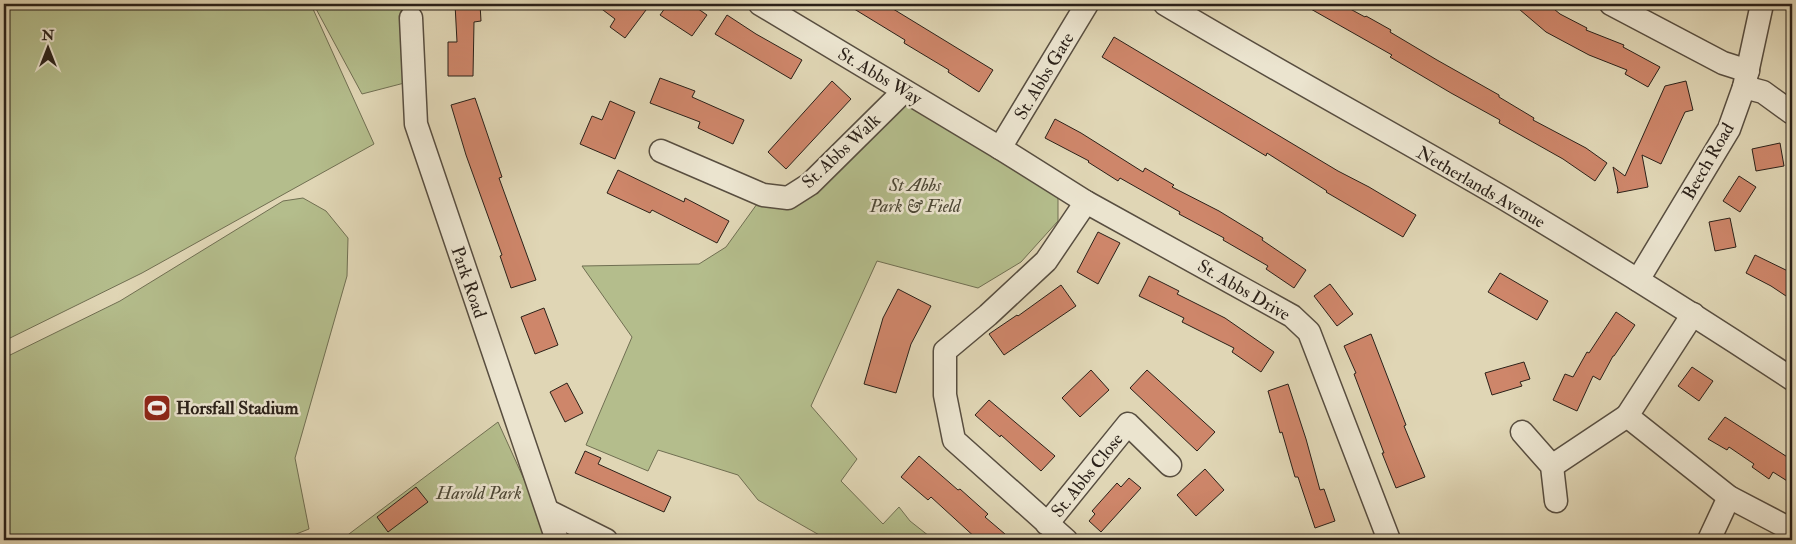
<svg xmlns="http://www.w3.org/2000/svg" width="1796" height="544" font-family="'IM FELL Double Pica',serif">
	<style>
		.green { fill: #b4bd8c; stroke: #706f52 }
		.building { fill: #ce866a; stroke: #2b2119 }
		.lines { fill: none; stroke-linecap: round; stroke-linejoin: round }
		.minor-casing { stroke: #584e40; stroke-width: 25 }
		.minor { stroke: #ebe4cf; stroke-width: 22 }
		.labels { text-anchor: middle; stroke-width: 5; stroke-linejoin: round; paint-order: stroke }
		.street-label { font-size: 18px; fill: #2b2119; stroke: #ebe4cf }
		.park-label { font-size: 18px; font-style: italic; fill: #4d4836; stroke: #ebe4cf }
		.poi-label { font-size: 18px; font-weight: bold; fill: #2b2119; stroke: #ebe4cf; text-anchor: start }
	</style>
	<rect width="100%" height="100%" fill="#e0d6b5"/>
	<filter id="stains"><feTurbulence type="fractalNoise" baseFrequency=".004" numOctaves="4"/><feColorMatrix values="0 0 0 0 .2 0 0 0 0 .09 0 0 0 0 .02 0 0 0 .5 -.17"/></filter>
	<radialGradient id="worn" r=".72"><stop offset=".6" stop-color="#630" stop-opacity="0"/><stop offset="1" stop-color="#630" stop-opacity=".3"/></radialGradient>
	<g class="green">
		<polygon points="4,4 291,4 313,9 374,144 142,273 4,341"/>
		<polygon points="300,4 403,4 412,81 362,94 315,7"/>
		<polygon points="904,104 1058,193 1058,221 1021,262 978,288 877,261 811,406 857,459 841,481 883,524 899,507 910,521 934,540 828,540 758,500 738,475 658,450 648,471 586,445 632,337 582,266 699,264 726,247 757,204 782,207"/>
		<polygon points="303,198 326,211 348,238 347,276 295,458 309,529 281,540 4,540 4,358 120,301 283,201"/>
		<polygon points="498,422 537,508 547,540 338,540 345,537"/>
	</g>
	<g class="building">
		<polygon points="455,4 480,4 481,21 474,22 473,76 448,76 448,42 457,42"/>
		<polygon points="595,4 638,4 646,10 625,38 610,27 615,19"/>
		<polygon points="668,4 691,4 707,15 692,36 660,15"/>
		<polygon points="846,4 885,4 993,70 979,92 948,72 949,70 904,43 905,40"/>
		<polygon points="1302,4 1341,4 1365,17 1366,16 1391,30 1390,32 1437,60 1499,95 1499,97 1534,118 1533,120 1586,148 1607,163 1595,181 1563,159 1499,123 1500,120 1451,93 1390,57 1392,55"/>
		<polygon points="1513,4 1548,4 1560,14 1587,28 1586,30 1624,45 1623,47 1660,67 1648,87 1625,74 1627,70 1589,55 1546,32"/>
		<polygon points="727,15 756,34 802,60 791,79 715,34"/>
		<polygon points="1114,37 1338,171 1369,187 1416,215 1403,237 1326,192 1327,191 1267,153 1266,156 1102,57"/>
		<polygon points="660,78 695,91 692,97 744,120 733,144 698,128 700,122 650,103"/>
		<polygon points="832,81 851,99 786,169 768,152"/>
		<polygon points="1686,81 1693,110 1685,112 1661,164 1642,155 1648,187 1617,193 1618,190 1613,167 1625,176 1665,86"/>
		<polygon points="475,98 502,177 499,178 536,280 511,288 500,256 502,255 466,155 451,105"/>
		<polygon points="610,101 635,112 615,159 580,144 592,116 602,120"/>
		<polygon points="1055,119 1081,133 1143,172 1145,168 1174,185 1172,187 1219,211 1263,238 1262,240 1306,270 1294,288 1266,269 1268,266 1223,240 1224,238 1179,214 1180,212 1120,178 1118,181 1088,162 1089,161 1045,138"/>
		<polygon points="1780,143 1784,166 1756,171 1752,149"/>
		<polygon points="618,170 684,202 685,198 729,221 717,243 652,210 650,213 607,193"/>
		<polygon points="1739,176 1756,187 1740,212 1723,201"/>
		<polygon points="1730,218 1736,247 1715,251 1709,222"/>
		<polygon points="1098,232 1120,243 1098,284 1077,272"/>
		<polygon points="1755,255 1792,273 1792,300 1771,286 1746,273"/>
		<polygon points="1500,273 1548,301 1537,320 1488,292"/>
		<polygon points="1149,276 1179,291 1177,294 1225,318 1274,352 1261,372 1232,352 1234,348 1182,322 1184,318 1139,296"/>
		<polygon points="1330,284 1353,314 1337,326 1314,296"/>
		<polygon points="1061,285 1076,306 1004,355 989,334 1017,315 1018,316"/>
		<polygon points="898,289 931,306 911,344 896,393 864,384 883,318"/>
		<polygon points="544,308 558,345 535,354 521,317"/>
		<polygon points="1616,312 1635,325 1614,356 1613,356 1600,380 1593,376 1577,411 1553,400 1565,374 1573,377 1587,352 1589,353"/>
		<polygon points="1371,334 1406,425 1404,426 1425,477 1396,488 1382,453 1384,453 1354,374 1356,373 1344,346"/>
		<polygon points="1524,362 1530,379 1520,382 1522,386 1492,395 1485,373"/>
		<polygon points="1692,367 1713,381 1699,401 1678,386"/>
		<polygon points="1091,370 1109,390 1080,417 1062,398"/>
		<polygon points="1147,370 1215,432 1197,451 1130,388"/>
		<polygon points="567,383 583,413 565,422 550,392"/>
		<polygon points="1288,384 1306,439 1320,490 1324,489 1335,521 1315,528 1298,477 1295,477 1282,432 1280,433 1268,391"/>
		<polygon points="989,400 1055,456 1041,471 1001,435 1000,437 975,415"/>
		<polygon points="1725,417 1792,460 1792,484 1773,472 1769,479 1752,467 1754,464 1729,447 1727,450 1708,439"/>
		<polygon points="585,451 601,458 598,464 671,497 664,512 575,473"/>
		<polygon points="919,456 958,490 960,489 988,514 985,517 1012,540 978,540 931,497 928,500 901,477"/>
		<polygon points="1205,469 1224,490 1196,516 1177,495"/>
		<polygon points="1129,478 1141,488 1101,532 1089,521 1095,514 1092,511 1117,483 1121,487"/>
		<polygon points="416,487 428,502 388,532 377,517"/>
	</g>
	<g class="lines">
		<defs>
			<g id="minor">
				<polyline points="760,4 1000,148 1086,202 1292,316 1309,332 1389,540"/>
				<path d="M1165,4C1277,71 1392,133 1505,199C1602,257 1698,317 1792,379"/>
				<polyline points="1611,4 1723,63 1748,71"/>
				<polyline points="411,18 416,124 557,540"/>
				<polyline points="1744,87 1763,92 1792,113"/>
				<polyline points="1000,148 1087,4"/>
				<polyline points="661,151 763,195 788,198 810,184 904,91"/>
				<polyline points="1638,280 1729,129 1744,87 1762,4"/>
				<polyline points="1693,314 1627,416 1729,497 1792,530"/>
				<polyline points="1522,432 1552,466 1556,501"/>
				<polyline points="1552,466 1627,416"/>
				<polyline points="548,511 606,540"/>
				<polyline points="1047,524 1128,424 1170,465"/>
				<polyline points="1066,540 954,440 945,395 945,351 988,315 1046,261 1086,202"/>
				<polyline points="1709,540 1729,497"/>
			</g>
		</defs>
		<use href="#minor" class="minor-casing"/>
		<use href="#minor" class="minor"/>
	</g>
	<defs>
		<symbol id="stadium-square" viewBox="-11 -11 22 22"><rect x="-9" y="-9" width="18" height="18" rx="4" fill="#8f2418" stroke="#ebe4cf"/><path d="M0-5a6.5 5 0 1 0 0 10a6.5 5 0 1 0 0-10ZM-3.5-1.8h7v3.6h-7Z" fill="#fff"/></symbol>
	</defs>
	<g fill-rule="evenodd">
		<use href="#stadium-square" x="141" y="392" width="32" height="32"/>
	</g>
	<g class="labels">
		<g class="street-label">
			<text transform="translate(880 76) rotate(31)" y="6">St. Abbs Way</text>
			<text transform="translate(1044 76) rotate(-59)" y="6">St. Abbs Gate</text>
			<text transform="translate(841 151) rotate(-43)" y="6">St. Abbs Walk</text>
			<text transform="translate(1708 161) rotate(-60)" y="6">Beech Road</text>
			<text transform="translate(1481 187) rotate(30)" y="6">Netherlands Avenue</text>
			<text transform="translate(469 282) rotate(71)" y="6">Park Road</text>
			<text transform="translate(1244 290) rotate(30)" y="6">St. Abbs Drive</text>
			<text transform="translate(1087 475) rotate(-51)" y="6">St. Abbs Close</text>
		</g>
		<g class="park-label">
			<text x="915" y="191">St Abbs<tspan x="915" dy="21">Park &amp; Field</tspan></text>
			<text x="479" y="499">Harold Park</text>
		</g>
		<g class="poi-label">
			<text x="176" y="414">Horsfall Stadium</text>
		</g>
	</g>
	<rect width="1796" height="544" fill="none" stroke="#e0d6b5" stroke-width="20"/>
	<rect x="5" y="5" width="1786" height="534" fill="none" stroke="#2b2119" stroke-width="2.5"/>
	<rect x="10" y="10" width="1776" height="524" fill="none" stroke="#2b2119"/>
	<g transform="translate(48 48)" stroke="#ebe4cf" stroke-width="4" paint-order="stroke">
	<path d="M0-4L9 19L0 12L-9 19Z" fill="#2b2119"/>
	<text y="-8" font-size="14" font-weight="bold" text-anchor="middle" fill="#2b2119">N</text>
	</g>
	<rect width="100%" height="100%" filter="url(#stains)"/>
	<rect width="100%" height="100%" fill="url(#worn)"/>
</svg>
